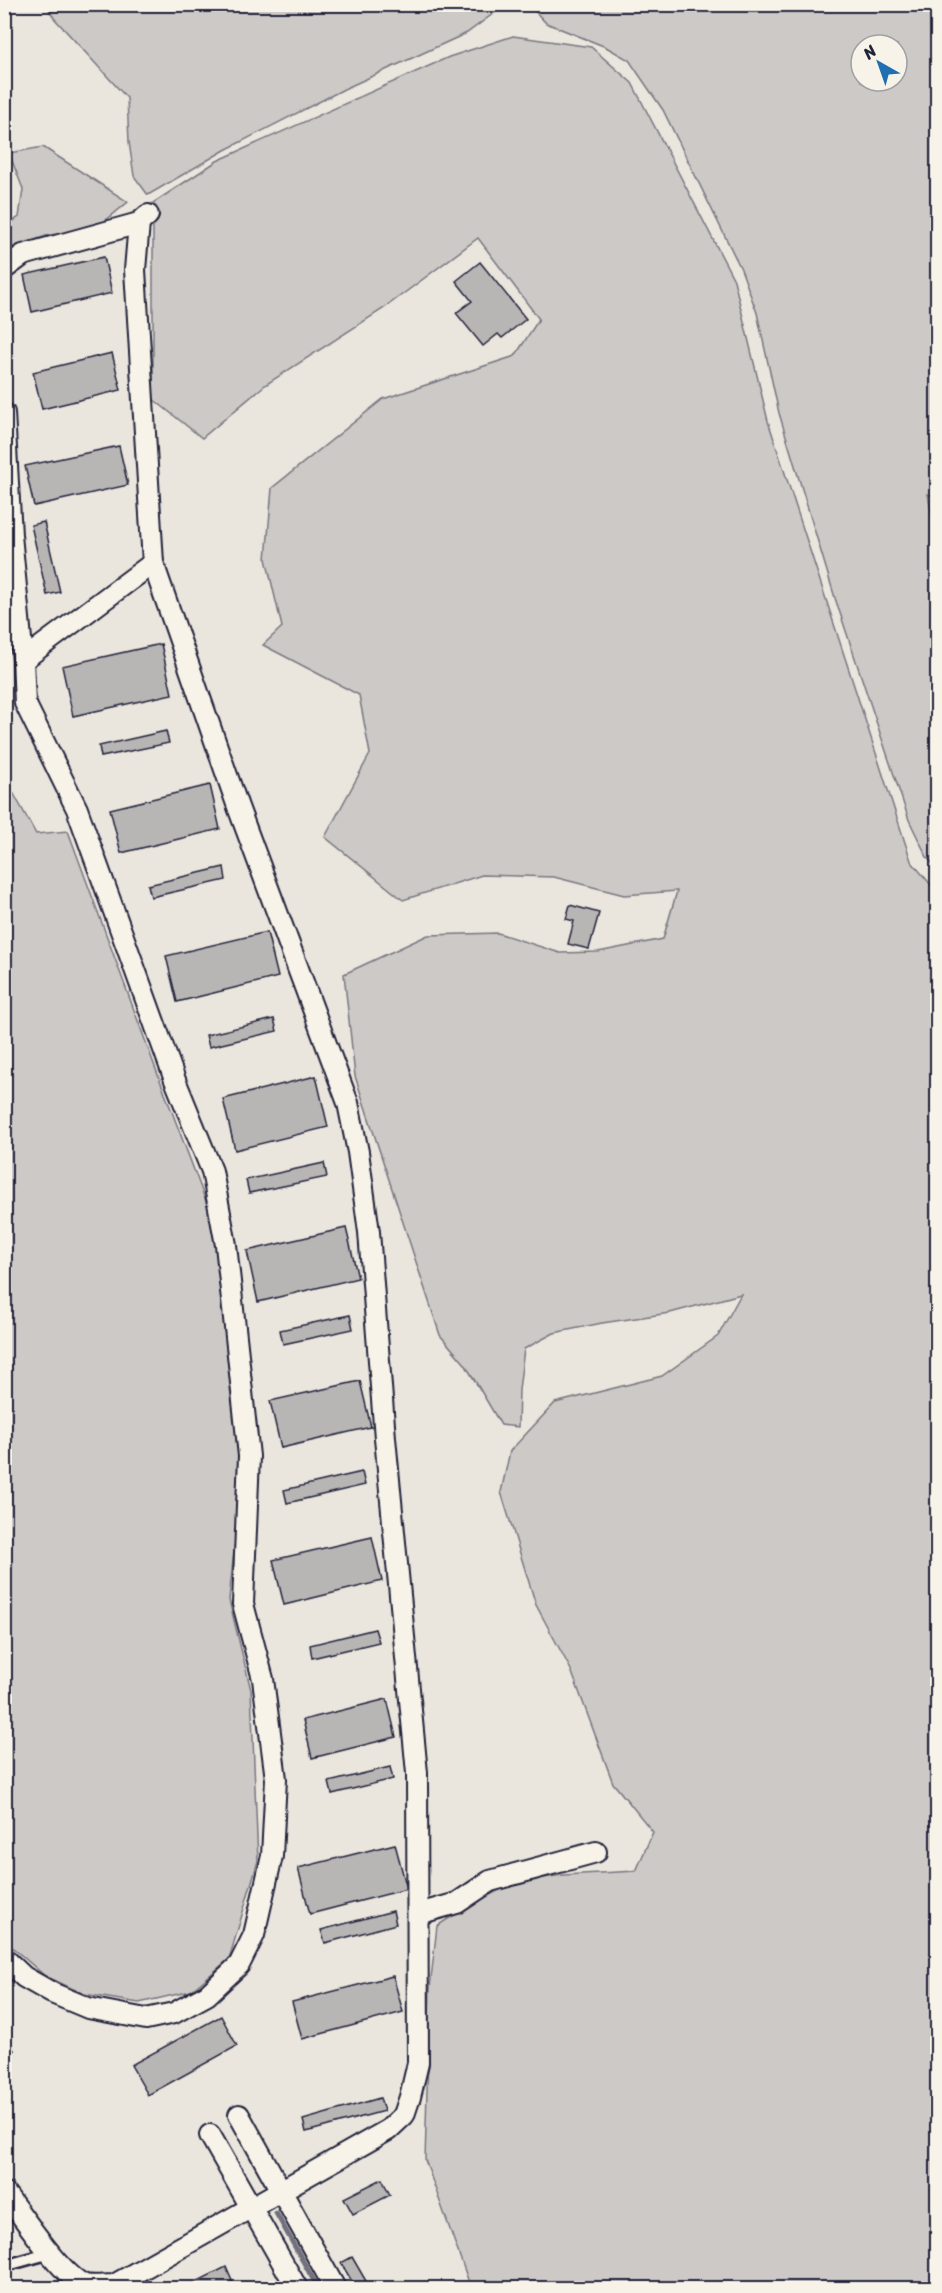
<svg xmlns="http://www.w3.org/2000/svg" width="942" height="2293" font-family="Sriracha,sans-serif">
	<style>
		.green { fill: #cdc9c6; stroke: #787680; stroke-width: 1.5; fill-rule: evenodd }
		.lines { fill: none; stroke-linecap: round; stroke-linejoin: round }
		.stream { stroke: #716f7b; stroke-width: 5 }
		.building { fill: #b8b6b5; stroke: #22223b; stroke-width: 1.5 }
		.lane-casing { stroke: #22223b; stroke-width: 15 }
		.street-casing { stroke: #22223b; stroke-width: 24 }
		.lane { stroke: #f7f3e8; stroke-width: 10 }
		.street { stroke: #f7f3e8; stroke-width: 20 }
	</style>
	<rect width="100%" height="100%" fill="#eae6de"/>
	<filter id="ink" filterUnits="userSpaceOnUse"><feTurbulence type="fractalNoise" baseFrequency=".0167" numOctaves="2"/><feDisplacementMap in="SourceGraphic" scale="12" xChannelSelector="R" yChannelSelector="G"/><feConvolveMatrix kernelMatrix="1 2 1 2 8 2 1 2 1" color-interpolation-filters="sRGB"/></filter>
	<g filter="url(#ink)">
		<g class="green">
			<polygon points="46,5 505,5 467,33 344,89 225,150 148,195 134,176 129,142 127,98 54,18"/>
			<path d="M529,5H937V498L928,494L938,552L937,869L927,857L909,820L835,598L779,413L757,313L741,269L663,110L629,60L606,47L546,23ZM861,45H897V81H861Z"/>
			<polygon points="513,36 591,47 632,83 734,280 768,421 911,861 937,892 937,2288 471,2288 425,2160 430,1988 437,1926 471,1904 516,1882 563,1875 636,1871 653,1832 613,1783 571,1670 536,1605 501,1492 510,1451 555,1403 662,1376 718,1336 741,1294 670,1313 602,1323 554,1333 524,1349 519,1390 518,1427 501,1425 465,1364 440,1335 355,1076 344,974 428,935 498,933 560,953 598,952 663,939 677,891 624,895 554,877 482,875 403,900 325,837 370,754 359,695 263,645 282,627 266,559 272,488 383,399 515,356 539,319 478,238 383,309 265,385 202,438 153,399 153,203 217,161 449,57"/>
			<polygon points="43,147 128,202 94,230 49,235 10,248 5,253 5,227 19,217 23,189 9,153"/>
			<polygon points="4,776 36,834 68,831 155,1067 216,1228 241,1481 229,1600 251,1690 258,1861 229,1959 191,1991 139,2003 84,1994 45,1976 5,1941"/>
		</g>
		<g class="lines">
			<polyline class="stream" points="276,2213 318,2288"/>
		</g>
		<g class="building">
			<polygon points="104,257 112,293 32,312 24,275"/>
			<polygon points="480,262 526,319 502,338 498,334 483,346 456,313 472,301 456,281"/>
			<polygon points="112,353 121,390 42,409 33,372"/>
			<polygon points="119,446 128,485 34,506 25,466"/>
			<polygon points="44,522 60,592 47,595 31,525"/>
			<polygon points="161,644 172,694 73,716 62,666"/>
			<polygon points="166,731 169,743 101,757 99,746"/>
			<polygon points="210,785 220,829 121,853 110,809"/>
			<polygon points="224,867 226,880 151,897 148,885"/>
			<polygon points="570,905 599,913 589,949 568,944 574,921 566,919"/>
			<polygon points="267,932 278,977 177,1002 166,956"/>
			<polygon points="274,1019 277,1031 209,1047 206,1035"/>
			<polygon points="316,1076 328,1127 235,1150 223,1099"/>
			<polygon points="324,1163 327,1177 249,1193 246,1180"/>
			<polygon points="346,1228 358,1278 258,1302 247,1251"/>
			<polygon points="350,1315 353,1329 283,1344 280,1330"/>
			<polygon points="360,1381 371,1427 281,1448 270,1401"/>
			<polygon points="362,1472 365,1485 287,1503 284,1490"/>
			<polygon points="372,1537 382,1581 284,1605 273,1560"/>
			<polygon points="375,1629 379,1642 312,1658 310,1645"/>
			<polygon points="387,1699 396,1737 312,1758 303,1720"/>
			<polygon points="390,1767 393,1779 332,1794 329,1782"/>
			<polygon points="395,1844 407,1889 310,1914 298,1868"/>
			<polygon points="393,1911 396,1924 325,1943 321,1930"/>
			<polygon points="393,1976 403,2012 302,2039 292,2002"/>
			<polygon points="221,2016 237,2046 148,2095 131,2065"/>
			<polygon points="4,2039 14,2050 4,2057"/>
			<polygon points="380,2098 384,2111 306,2132 303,2120"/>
			<polygon points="382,2179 390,2195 353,2214 344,2198"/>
			<polygon points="352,2257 370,2288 356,2288 341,2263"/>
			<polygon points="226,2267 233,2283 221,2288 189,2288 188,2286"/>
		</g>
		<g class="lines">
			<defs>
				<polyline id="lane" points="4,2266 51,2253"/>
				<g id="street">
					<polyline points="4,269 23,255 139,223 148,215"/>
					<polyline points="4,413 11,535 23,660 25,703 77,809 175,1080 212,1171 226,1245 249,1456 243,1604 263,1679 276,1779 272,1856 254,1935 239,1965 207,1995 174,2013 146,2019 88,2008 52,1993 24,1977 4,1958"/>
					<polyline points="23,660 153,563"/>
					<polyline points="418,1914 457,1903 490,1881 596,1852"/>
					<polyline points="239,2115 335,2288"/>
					<polyline points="210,2135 297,2288"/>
					<path d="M4,2192C21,2213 61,2276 85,2285C93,2287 105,2285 114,2285L388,2130L404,2115L410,2097L418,2063L417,1773L385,1438L369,1232L358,1152L348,1103L238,807L153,563L135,270L139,223"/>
				</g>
			</defs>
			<use href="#lane" class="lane-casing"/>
			<use href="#street" class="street-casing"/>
			<use href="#lane" class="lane"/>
			<use href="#street" class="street"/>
		</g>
	</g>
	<rect width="942" height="2293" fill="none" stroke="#f7f3e8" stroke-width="24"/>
	<rect x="12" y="12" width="918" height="2269" fill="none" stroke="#22223b" stroke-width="2" filter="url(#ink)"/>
	<g transform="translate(879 63) rotate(320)"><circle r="28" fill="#f7f3e8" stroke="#a29fa3" stroke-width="1.5"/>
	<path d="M0-4.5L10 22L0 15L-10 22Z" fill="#1f6fb2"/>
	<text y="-9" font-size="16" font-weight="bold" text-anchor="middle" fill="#22223b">N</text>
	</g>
</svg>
